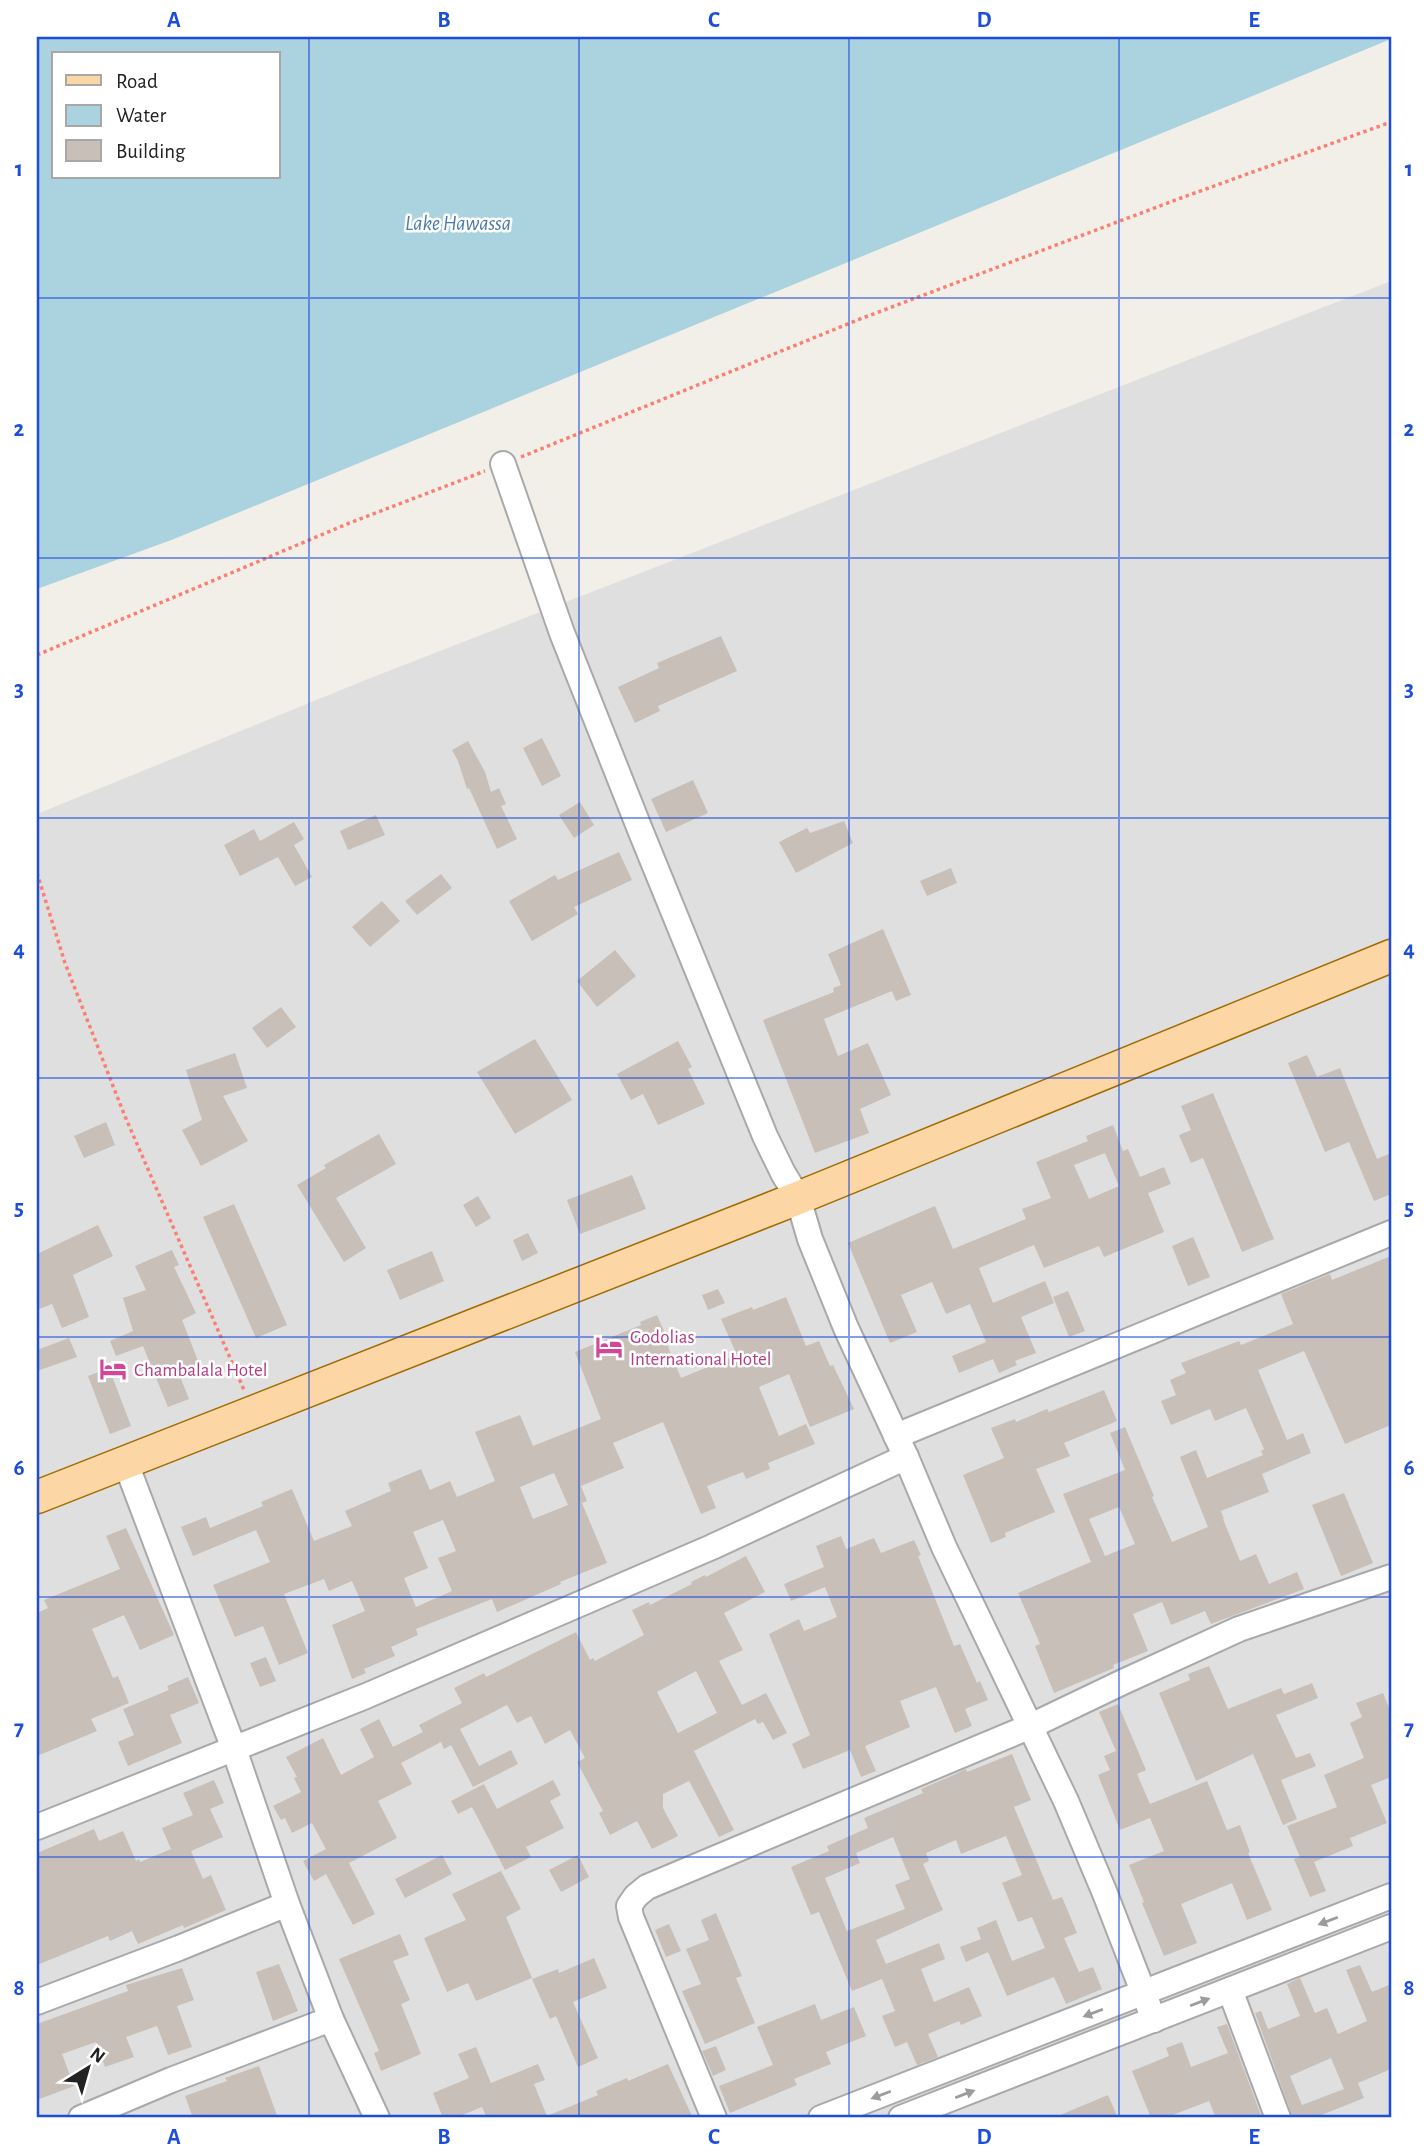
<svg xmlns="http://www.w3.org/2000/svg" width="1428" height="2155" font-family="'Alegreya Sans',sans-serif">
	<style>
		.residential { fill: #e0dfdf }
		.water { fill: #aad3df; fill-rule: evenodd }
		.building { fill: #c7bfb8; fill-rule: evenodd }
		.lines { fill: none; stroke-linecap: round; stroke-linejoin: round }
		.minor-casing { stroke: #a9a9a9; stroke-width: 28 }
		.major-casing { stroke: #a06b00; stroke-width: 35 }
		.path { stroke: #fa8072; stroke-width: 3.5; stroke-dasharray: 3.5 3.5; stroke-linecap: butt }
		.minor { stroke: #fff; stroke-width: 24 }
		.major { stroke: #fcd6a4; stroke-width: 32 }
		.oneway { fill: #9c9c9c }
		.grid { fill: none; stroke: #1d4ed8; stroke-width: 2; stroke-opacity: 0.55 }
		.labels { text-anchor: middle; stroke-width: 5; stroke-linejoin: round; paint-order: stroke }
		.hotel-label { font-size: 19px; fill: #b23c85; stroke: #fff; text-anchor: start }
		.water-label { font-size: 21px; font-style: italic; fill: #4a7aab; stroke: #fff }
		.neatline { fill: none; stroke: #1d4ed8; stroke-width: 2.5 }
		.grid-label { font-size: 23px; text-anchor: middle; font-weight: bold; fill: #1d4ed8 }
	</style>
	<rect width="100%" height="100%" fill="#f2efe9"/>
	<polygon class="residential" points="1391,281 1391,2118 37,2118 37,814 363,681"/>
	<path class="water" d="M37,37H1391V39L174,539L37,589ZM54,54H278V177H54Z"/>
	<g class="building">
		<polygon points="721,636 737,671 658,706 660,711 635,723 618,687 659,668 657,663"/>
		<polygon points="542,738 561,776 542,786 523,748"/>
		<polygon points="468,741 485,772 491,792 499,788 506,804 501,806 517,839 497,849 469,788 467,789 458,761 452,750"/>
		<polygon points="693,780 708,813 666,832 651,799"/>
		<polygon points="580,802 594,825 574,838 559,815"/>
		<polygon points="376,815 385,835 348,850 340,831"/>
		<polygon points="844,821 853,843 796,873 779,842 807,828 810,833"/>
		<polygon points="294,822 304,839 294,845 312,877 295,886 278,857 240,876 224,845 254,829 260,841"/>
		<polygon points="619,852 632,880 574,907 578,914 532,941 509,901 555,875 558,880"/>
		<polygon points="951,868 957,883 927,896 920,881"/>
		<polygon points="441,874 452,888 417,915 405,901"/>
		<polygon points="382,901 400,921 370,947 352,927"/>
		<polygon points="883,929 911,995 896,1001 892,991 824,1019 838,1056 868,1043 891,1095 860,1109 869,1133 815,1153 763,1020 834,992 833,988 841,985 828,954"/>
		<polygon points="615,950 636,976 597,1007 577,981"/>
		<polygon points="281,1007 296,1027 267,1048 252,1028"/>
		<polygon points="535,1039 572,1100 515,1134 477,1072"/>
		<polygon points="678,1041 692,1067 688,1069 705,1104 658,1125 643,1094 631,1100 617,1074"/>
		<polygon points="235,1053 247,1088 223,1096 248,1141 201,1166 182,1130 202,1120 186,1070"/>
		<polygon points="1307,1055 1317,1077 1340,1068 1377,1159 1391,1153 1391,1194 1374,1201 1349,1142 1325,1152 1288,1063"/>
		<polygon points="1213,1093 1274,1239 1242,1252 1203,1158 1191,1163 1179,1135 1191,1130 1181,1106"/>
		<polygon points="106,1122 115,1145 84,1158 74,1136"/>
		<path d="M1113,1125L1123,1151L1128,1149L1140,1177L1164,1167L1171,1184L1148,1193L1164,1232L1104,1257L1099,1246L1044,1268L1034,1245L979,1268L993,1303L1045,1281L1054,1303L1021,1317L1036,1353L1015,1361L1017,1365L999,1373L993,1359L959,1373L952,1356L986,1342L970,1304L946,1314L932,1282L901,1295L917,1332L890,1343L848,1243L935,1206L953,1249L1026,1219L1022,1209L1051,1198L1036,1162L1088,1141L1086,1136ZM1105,1153L1119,1186L1089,1199L1074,1165Z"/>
		<polygon points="379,1134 396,1164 336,1198 366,1248 344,1262 297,1185 326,1168 324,1165"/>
		<polygon points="632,1175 646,1209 580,1234 567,1200"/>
		<polygon points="478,1196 491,1218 476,1227 463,1205"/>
		<polygon points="234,1204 287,1325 256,1338 203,1217"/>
		<polygon points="98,1225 113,1256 73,1275 89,1317 62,1328 52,1304 37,1310 37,1254"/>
		<polygon points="528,1233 538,1253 522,1261 513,1240"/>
		<polygon points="1193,1237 1210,1277 1188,1286 1172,1246"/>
		<polygon points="172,1250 179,1265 174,1267 196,1313 182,1320 202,1371 181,1379 189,1399 168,1407 143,1346 116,1356 110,1341 133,1331 123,1298 146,1290 135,1266"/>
		<polygon points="432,1251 444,1281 400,1300 387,1270"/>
		<path d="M1391,1256V1425L1345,1444L1304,1351L1258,1370L1287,1440L1303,1433L1311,1453L1262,1474L1269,1492L1221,1511L1224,1519H1223L1240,1561L1256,1554L1269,1584L1297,1572L1304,1589L1211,1624L1205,1611L1171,1625L1162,1602L1133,1614L1148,1651L1113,1665L1114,1668L1054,1693L1035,1646L1040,1644L1018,1593L1091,1562L1063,1494L1125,1470L1110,1433L1125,1427L1154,1496L1152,1497L1172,1542L1208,1527L1180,1457L1196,1450L1207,1478L1263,1455L1261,1451L1264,1449L1246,1408L1215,1421L1210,1409L1171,1425L1161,1401L1176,1395L1170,1380L1186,1373L1181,1363L1239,1341L1241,1345L1293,1324L1281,1294L1330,1274L1332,1280ZM1119,1507L1135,1544L1105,1556L1089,1519Z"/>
		<polygon points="718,1289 725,1303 708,1310 702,1295"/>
		<polygon points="1068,1291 1085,1331 1069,1337 1053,1297"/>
		<path d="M786,1297L806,1346L819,1341L830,1366L833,1365L854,1409L810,1427L789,1374L759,1387L779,1436L806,1424L815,1444L768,1463L770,1469L746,1479L743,1472L707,1486L716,1508L701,1514L663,1422L613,1443L624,1468L581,1486L587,1501L582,1503L607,1563L560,1582L561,1584L497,1612L492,1599L416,1629L418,1635L391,1647L395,1656L364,1669L366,1673L352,1679L332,1625L365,1611L352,1581L329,1591L324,1579L284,1594L308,1653L279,1665L263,1626L235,1637L213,1585L270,1562L256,1530L193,1556L181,1527L206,1517L210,1528L263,1506L261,1502L292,1489L314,1541L352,1526L345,1511L391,1491L388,1483L421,1469L430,1490L450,1481L457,1497L495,1481L475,1432L520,1415L533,1446L601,1419L575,1352L641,1325L640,1322L657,1315L664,1331L662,1332L681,1378L737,1355L721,1319L752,1307L753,1310ZM554,1473L568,1505L533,1519L520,1487ZM443,1520L456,1551L438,1558L452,1591L416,1607L404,1578L428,1568L413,1532Z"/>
		<polygon points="69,1338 77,1357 37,1371 37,1350"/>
		<polygon points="109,1368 131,1426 110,1434 88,1376"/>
		<polygon points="1104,1390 1117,1421 1064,1443 1070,1456 1036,1469 1055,1512 1005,1533 1006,1537 991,1543 963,1475 1004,1458 991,1428 1015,1419 1016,1422 1047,1409 1049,1412"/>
		<polygon points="1344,1493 1373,1563 1341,1576 1312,1505"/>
		<polygon points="126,1528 174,1635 140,1650 124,1615 92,1629 113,1678 118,1676 129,1703 91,1719 97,1731 37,1756 37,1613 48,1608 44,1600 120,1569 106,1536"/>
		<polygon points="841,1536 846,1549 874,1538 881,1553 914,1540 921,1555 918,1556 954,1646 960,1644 977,1683 980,1681 988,1700 965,1709 972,1726 955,1733 936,1687 900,1701 910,1727 865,1746 876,1771 861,1777 850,1750 803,1769 792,1744 810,1735 769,1634 799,1619 804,1631 837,1617 825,1587 791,1601 784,1584 824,1567 816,1546"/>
		<path d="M746,1556L765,1592L724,1613L743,1650L719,1661L742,1705L766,1693L787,1733L773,1740L763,1722L758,1724L755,1719L694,1751L734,1830L719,1837L689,1781L663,1794V1808L678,1836L652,1849L637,1821L610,1835L599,1813L603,1811L577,1762L585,1758L570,1730L545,1744L531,1716L517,1723L507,1705L460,1729L479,1766L511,1750L518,1764L473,1787L451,1745L444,1749L441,1742L401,1763L412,1784L378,1801L397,1838L349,1863L375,1914L353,1925L326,1874L314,1881L303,1861L326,1849L312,1823L292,1833L285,1818L281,1820L273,1806L301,1792L294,1778L297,1777L286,1757L323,1738L341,1775L374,1757L360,1729L379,1719L393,1747L423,1732L419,1725L462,1703L454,1688L484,1673L486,1677L576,1632L590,1660L593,1658L595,1661L644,1635L632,1610L649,1602L650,1605L692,1584L691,1582L705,1575L706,1577ZM696,1671L717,1713L678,1733L657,1692Z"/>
		<polygon points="266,1657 276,1681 260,1687 250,1663"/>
		<polygon points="1209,1666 1228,1709 1281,1688 1284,1694 1312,1683 1318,1698 1276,1715 1296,1758 1310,1753 1316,1766 1281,1780 1297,1819 1283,1825 1253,1754 1196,1781 1159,1693 1190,1680 1188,1674"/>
		<polygon points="188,1677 199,1703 170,1715 182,1743 128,1766 118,1742 134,1735 123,1709 169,1690 167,1686"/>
		<polygon points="1383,1693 1391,1713 1391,1777 1371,1785 1387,1823 1350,1838 1353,1846 1314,1862 1326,1891 1310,1897 1294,1859 1300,1857 1287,1826 1337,1807 1324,1775 1364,1758 1350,1723 1362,1717 1356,1703"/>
		<polygon points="1118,1704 1146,1770 1137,1774 1150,1804 1207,1781 1227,1830 1240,1825 1250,1852 1248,1853 1272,1910 1247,1920 1232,1883 1181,1904 1197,1943 1164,1956 1142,1903 1144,1902 1129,1865 1164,1851 1150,1818 1120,1830 1098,1775 1110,1770 1104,1756 1116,1751 1099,1712"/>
		<path d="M1012,1754L1031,1800L1014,1807L1053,1900L1062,1897L1077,1933L1064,1938L1079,1972L1093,1967L1102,1989L1066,2004L1054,1977L1007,1996L988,1952L966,1962L960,1947L981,1939L977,1928L996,1920L1012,1961L1045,1948L1032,1917L1018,1922L1002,1883L1022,1875L1006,1836L961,1854L956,1840L926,1853L929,1861L923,1864L943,1910L876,1940L886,1964L939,1943L945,1959L921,1969L934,2002L969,1987L982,2016L961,2025L959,2021L928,2034L938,2057L917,2065L907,2042L895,2047L882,2016L895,2011L882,1979L852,1991L819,1912L811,1915L791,1867L829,1851L827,1846L868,1828L864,1818L923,1793L921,1789L949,1777L966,1769L967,1772ZM893,1837L910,1879L895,1885L905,1909L847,1931L825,1878L860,1863L856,1853Z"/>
		<polygon points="214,1780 224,1803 210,1809 223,1837 191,1851 203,1879 211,1875 226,1910 184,1928 183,1925 138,1944 132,1931 110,1941 108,1936 37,1965 37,1853 94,1829 99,1841 123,1831 136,1861 139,1859 140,1862 171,1849 162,1828 193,1815 183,1793"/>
		<polygon points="553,1780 561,1795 550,1801 564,1828 526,1847 531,1857 505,1870 472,1807 458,1814 451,1801 484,1784 497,1809"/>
		<polygon points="442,1855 452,1874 405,1898 395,1879"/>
		<polygon points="578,1855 589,1877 561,1892 549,1870"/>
		<polygon points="501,1871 521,1909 506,1917 532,1978 476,2001 468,1983 447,1992 424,1938 466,1920 452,1894"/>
		<polygon points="716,1913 742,1976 736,1978 755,2023 705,2044 682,1991 701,1984 686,1949 709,1940 701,1920"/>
		<polygon points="669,1924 681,1951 666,1957 655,1930"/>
		<polygon points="400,1934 409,1955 393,1961 410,2000 401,2004 421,2054 381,2071 374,2053 379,2051 339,1959"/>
		<polygon points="594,1958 607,1988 573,2002 598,2058 578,2067 556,2016 550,2019 532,1979 558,1969 559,1973"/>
		<polygon points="279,1964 298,2011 273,2021 256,1972"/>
		<path d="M1360,1965L1372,1992L1391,1984V2069L1358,2083L1364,2098L1314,2118H1293L1255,2013L1261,2011L1268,2029L1300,2016L1287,1984L1300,1978L1315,2013L1327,2008L1338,2034L1367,2021L1346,1970ZM1331,2058L1344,2089L1302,2105L1290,2076Z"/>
		<polygon points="182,1968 194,2000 177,2006 192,2047 168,2055 157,2026 126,2037 134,2057 105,2067 96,2042 62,2054 74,2086 37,2100 37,2024 128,1991 126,1985"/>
		<polygon points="815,2004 821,2020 854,2007 866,2036 826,2052 831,2064 794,2079 797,2085 730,2113 719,2086 773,2065 757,2027"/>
		<polygon points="1227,2024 1262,2118 1216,2118 1209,2101 1165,2118 1151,2118 1132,2071 1169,2056 1166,2048 1182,2042 1191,2067 1228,2053 1217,2027"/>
		<polygon points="716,2046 726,2070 713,2076 702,2051"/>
		<polygon points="476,2047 491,2083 538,2064 545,2080 534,2084 547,2116 598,2095 596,2091 627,2078 628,2081 668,2064 693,2118 487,2118 482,2107 455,2118 443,2118 433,2093 469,2078 458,2054"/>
		<polygon points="259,2066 278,2118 193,2118 185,2096 227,2081 225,2078"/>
		<polygon points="1108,2095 1118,2118 1053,2118"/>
	</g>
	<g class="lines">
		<defs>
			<g id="minor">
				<polyline points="503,464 562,633 641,832 765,1136 783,1173 798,1198 810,1239 846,1328 906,1457 944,1547 1066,1801 1104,1891 1154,2020"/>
				<polyline points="896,1436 1391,1233"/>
				<polyline points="125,1461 234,1749 287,1904 331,2019 377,2118"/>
				<polyline points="37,1827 366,1696 712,1547 906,1457"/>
				<polyline points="1230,1990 1278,2118"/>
				<polyline points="37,2002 179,1948 287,1904"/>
				<polyline points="81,2118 171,2080 331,2019"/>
				<polyline points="714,2118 631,1917 629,1906 636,1896 647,1887 1031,1726 1125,1681 1239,1629 1391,1577"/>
				<polyline points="821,2118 1391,1896"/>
				<polyline points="901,2118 1391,1927"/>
			</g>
			<polyline id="major" points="37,1497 798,1198 1391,956"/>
		</defs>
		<use href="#minor" class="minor-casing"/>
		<use href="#major" class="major-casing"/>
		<g class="path">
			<polyline points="521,457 860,319 1181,198 1391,122"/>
			<polyline points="37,655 347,524 485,471"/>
			<polyline points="37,873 65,963 124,1114 244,1390"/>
		</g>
		<use href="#minor" class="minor"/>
		<use href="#major" class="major"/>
	</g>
	<defs><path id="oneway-solid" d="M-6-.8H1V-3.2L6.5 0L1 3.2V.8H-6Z" transform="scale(1.75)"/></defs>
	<g class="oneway">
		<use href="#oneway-solid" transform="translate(1328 1921) rotate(159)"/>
		<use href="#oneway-solid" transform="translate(1200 2002) rotate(-21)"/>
		<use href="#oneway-solid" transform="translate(1093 2013) rotate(159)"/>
		<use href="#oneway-solid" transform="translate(965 2094) rotate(-21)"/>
		<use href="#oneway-solid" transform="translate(881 2095) rotate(159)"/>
	</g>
	<path class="grid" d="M309,37V2118M579,37V2118M849,37V2118M1119,37V2118M37,298H1391M37,558H1391M37,818H1391M37,1078H1391M37,1337H1391M37,1597H1391M37,1857H1391"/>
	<defs>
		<symbol id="hotel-bare" viewBox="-9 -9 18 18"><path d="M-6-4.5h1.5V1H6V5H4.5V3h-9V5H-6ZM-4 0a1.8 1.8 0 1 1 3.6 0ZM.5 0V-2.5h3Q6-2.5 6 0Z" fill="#d1479c" stroke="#fff" stroke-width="2.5" paint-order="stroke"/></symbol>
	</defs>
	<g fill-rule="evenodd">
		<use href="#hotel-bare" x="590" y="1328" width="38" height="38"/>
		<use href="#hotel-bare" x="94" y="1350" width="38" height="38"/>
	</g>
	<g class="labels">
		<g class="hotel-label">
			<text x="630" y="1343">Godolias<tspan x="630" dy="22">International Hotel</tspan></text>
			<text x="134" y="1376">Chambalala Hotel</text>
		</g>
		<g class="water-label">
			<text x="458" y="230">Lake Hawassa</text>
		</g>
	</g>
	<rect width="1428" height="2155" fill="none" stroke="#ffffff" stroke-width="77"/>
	<rect x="52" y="52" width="228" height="126" fill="#ffffff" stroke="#a7a7a7" stroke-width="2"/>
	<rect x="66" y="75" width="35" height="10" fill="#fcd6a4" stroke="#a7a7a7" stroke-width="2"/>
	<text x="116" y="88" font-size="21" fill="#222222">Road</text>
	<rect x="66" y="105" width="35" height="21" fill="#aad3df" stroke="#a7a7a7" stroke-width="2"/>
	<text x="116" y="122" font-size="21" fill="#222222">Water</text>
	<rect x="66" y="140" width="35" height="21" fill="#c7bfb8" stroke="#a7a7a7" stroke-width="2"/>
	<text x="116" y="158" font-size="21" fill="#222222">Building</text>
	<g transform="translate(88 2068) rotate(37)" stroke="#ffffff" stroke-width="5" paint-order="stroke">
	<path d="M0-5L12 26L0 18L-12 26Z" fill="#222222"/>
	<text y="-10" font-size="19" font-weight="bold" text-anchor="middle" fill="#222222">N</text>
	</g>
	<rect x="38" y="38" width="1352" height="2078" class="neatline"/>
	<g class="grid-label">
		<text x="174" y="27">A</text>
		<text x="444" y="27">B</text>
		<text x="714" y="27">C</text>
		<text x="984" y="27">D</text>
		<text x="1254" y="27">E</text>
		<text x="19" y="176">1</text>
		<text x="1409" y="176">1</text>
		<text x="19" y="436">2</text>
		<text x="1409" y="436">2</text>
		<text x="19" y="696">3</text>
		<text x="1409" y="696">3</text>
		<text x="19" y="956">4</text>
		<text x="1409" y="956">4</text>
		<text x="19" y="1215">5</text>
		<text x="1409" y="1215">5</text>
		<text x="19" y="1475">6</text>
		<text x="1409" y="1475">6</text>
		<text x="19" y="1735">7</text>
		<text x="1409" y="1735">7</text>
		<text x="19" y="1995">8</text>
		<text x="1409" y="1995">8</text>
		<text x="174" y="2144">A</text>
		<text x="444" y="2144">B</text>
		<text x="714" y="2144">C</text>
		<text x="984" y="2144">D</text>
		<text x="1254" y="2144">E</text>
	</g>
</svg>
